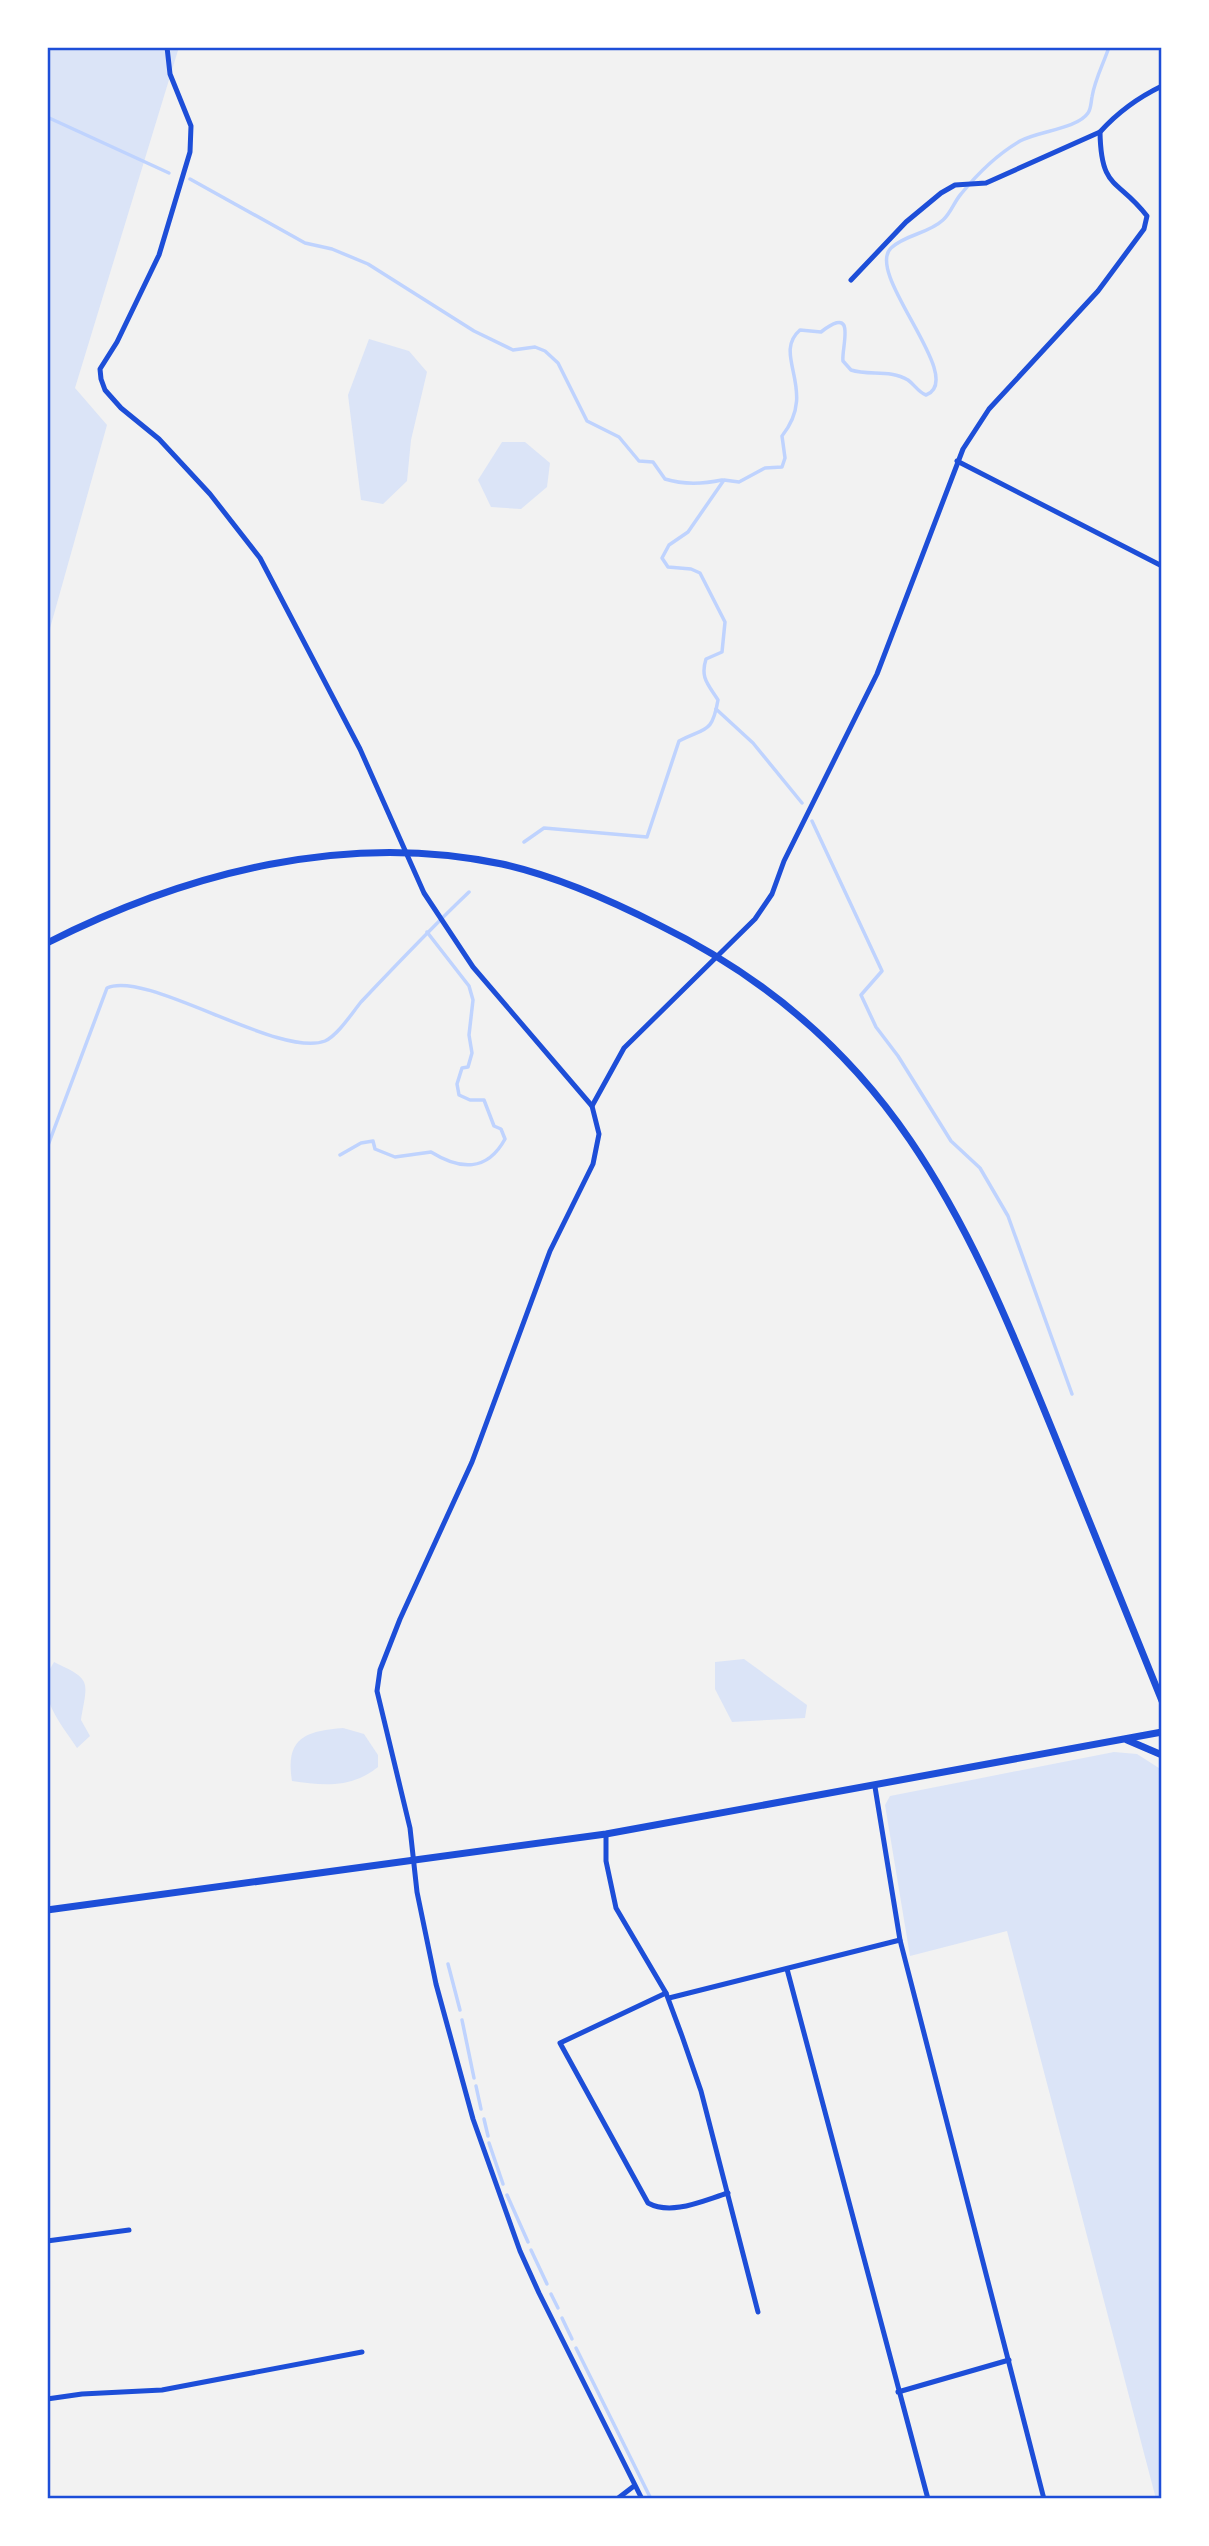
<svg xmlns="http://www.w3.org/2000/svg" width="1209" height="2546" font-family="'Sofia Sans Condensed',sans-serif">
	<style>
		.green { fill: #dbe4f7 }
		.lines { fill: none; stroke-linecap: round; stroke-linejoin: round }
		.stream { stroke: #bfd3fe; stroke-width: 3.5 }
		.minor { stroke: #1d4ed8; stroke-width: 5 }
		.secondary { stroke: #1d4ed8; stroke-width: 7 }
		.neatline { fill: none; stroke: #1d4ed8; stroke-width: 2.5 }
	</style>
	<rect width="100%" height="100%" fill="#f2f2f2"/>
	<g class="green">
		<polygon points="47,47 179,47 75,388 107,425 47,639"/>
		<polygon points="369,339 409,351 427,372 411,440 407,481 383,504 361,500 348,395"/>
		<polygon points="502,442 525,442 550,463 547,487 521,509 491,507 478,480"/>
		<polygon points="744,1659 807,1705 805,1718 732,1722 715,1689 715,1662"/>
		<path d="M54,1662C92,1680 88,1680 81,1720L90,1736L77,1748C60,1722 33,1693 54,1662Z"/>
		<path d="M343,1728L364,1734L378,1755V1767C352,1788 324,1786 292,1781C285,1739 304,1731 343,1728Z"/>
		<polygon points="1114,1752 1137,1754 1162,1770 1162,2499 1156,2499 1007,1931 910,1956 885,1805 890,1796"/>
	</g>
	<g class="lines">
		<g class="stream">
			<polyline points="47,117 169,173"/>
			<path d="M190,179L305,243L332,249L368,264L474,331L513,350L535,347L545,351L558,363L587,421L619,437L639,461L653,462L665,479C684,485 703,484 722,480"/>
			<polyline points="716,709 753,743 802,803"/>
			<polyline points="812,821 882,971 861,995 876,1027 898,1056 951,1141 980,1168 1008,1216 1072,1394"/>
			<path d="M524,842L544,828L647,837L679,741C706,727 712,734 718,700C708,684 700,678 706,659L722,652L725,622L700,573L691,569L668,567L662,558L669,545L688,532L724,480L739,482L765,468L782,467L785,458L782,436C819,390 771,355 800,330L821,332C858,303 841,348 843,361L851,370C869,376 890,369 908,380C915,385 918,392 926,395C968,379 864,274 891,248C906,234 928,234 943,220C951,213 954,202 961,194C978,173 996,155 1020,141C1038,131 1077,129 1088,113C1091,109 1091,102 1092,97C1095,79 1103,65 1109,47"/>
			<path d="M47,1148L107,988C146,969 280,1059 325,1041C338,1035 352,1013 361,1002C396,965 431,928 469,892"/>
			<path d="M340,1155L361,1143L373,1141L375,1149L395,1157L431,1152C460,1170 487,1172 505,1139L501,1129L494,1126L484,1100H470L459,1095L457,1084L462,1068L468,1067L472,1053L469,1035L473,1000L469,986L427,932"/>
			<polyline points="448,1964 460,2010"/>
			<polyline points="462,2020 474,2078"/>
			<polyline points="476,2086 481,2109"/>
			<polyline points="484,2119 488,2136"/>
			<polyline points="489,2143 503,2184"/>
			<polyline points="507,2195 528,2242"/>
			<polyline points="531,2250 547,2284"/>
			<polyline points="551,2294 558,2308"/>
			<polyline points="562,2318 572,2339"/>
			<polyline points="576,2348 651,2499"/>
		</g>
		<g class="minor">
			<polyline points="167,47 170,74 191,126 190,152 159,255 117,342 100,369 101,379 105,390 121,408 159,439 210,494 260,558 360,749 424,893 473,967 592,1106 599,1134 593,1164 550,1251 472,1462 400,1619 380,1670 377,1691 410,1828 417,1892 436,1984 473,2119 520,2251 539,2293 642,2499"/>
			<polyline points="851,280 906,222 941,193 955,185 986,183 1100,132"/>
			<polyline points="957,461 1162,566"/>
			<path d="M592,1106L624,1048L755,919L772,894L784,861L877,674L963,449L989,409L1098,291L1144,229L1147,216C1118,178 1101,191 1100,132C1118,112 1137,98 1162,86"/>
			<polyline points="875,1787 900,1940 1044,2499"/>
			<polyline points="606,1834 606,1861 616,1908 666,1993 682,2036 701,2091 758,2312"/>
			<polyline points="787,1969 928,2499"/>
			<path d="M666,1993L560,2043L648,2203C672,2216 704,2200 728,2193"/>
			<polyline points="669,1998 900,1940"/>
			<polyline points="47,2241 129,2230"/>
			<polyline points="898,2392 1009,2360"/>
			<polyline points="47,2399 82,2394 162,2390 362,2352"/>
			<polyline points="617,2499 634,2486"/>
		</g>
		<g class="secondary">
			<path d="M47,943C187,872 347,831 502,864C556,876 610,900 659,925C761,975 846,1046 910,1140C972,1231 1013,1333 1054,1434C1090,1523 1126,1612 1162,1701"/>
			<polyline points="1127,1740 1162,1755"/>
			<polyline points="47,1910 606,1834 1162,1732"/>
		</g>
	</g>
	<rect width="1209" height="2546" fill="none" stroke="#ffffff" stroke-width="98"/>
	<rect x="49" y="49" width="1111" height="2448" class="neatline"/>
</svg>
